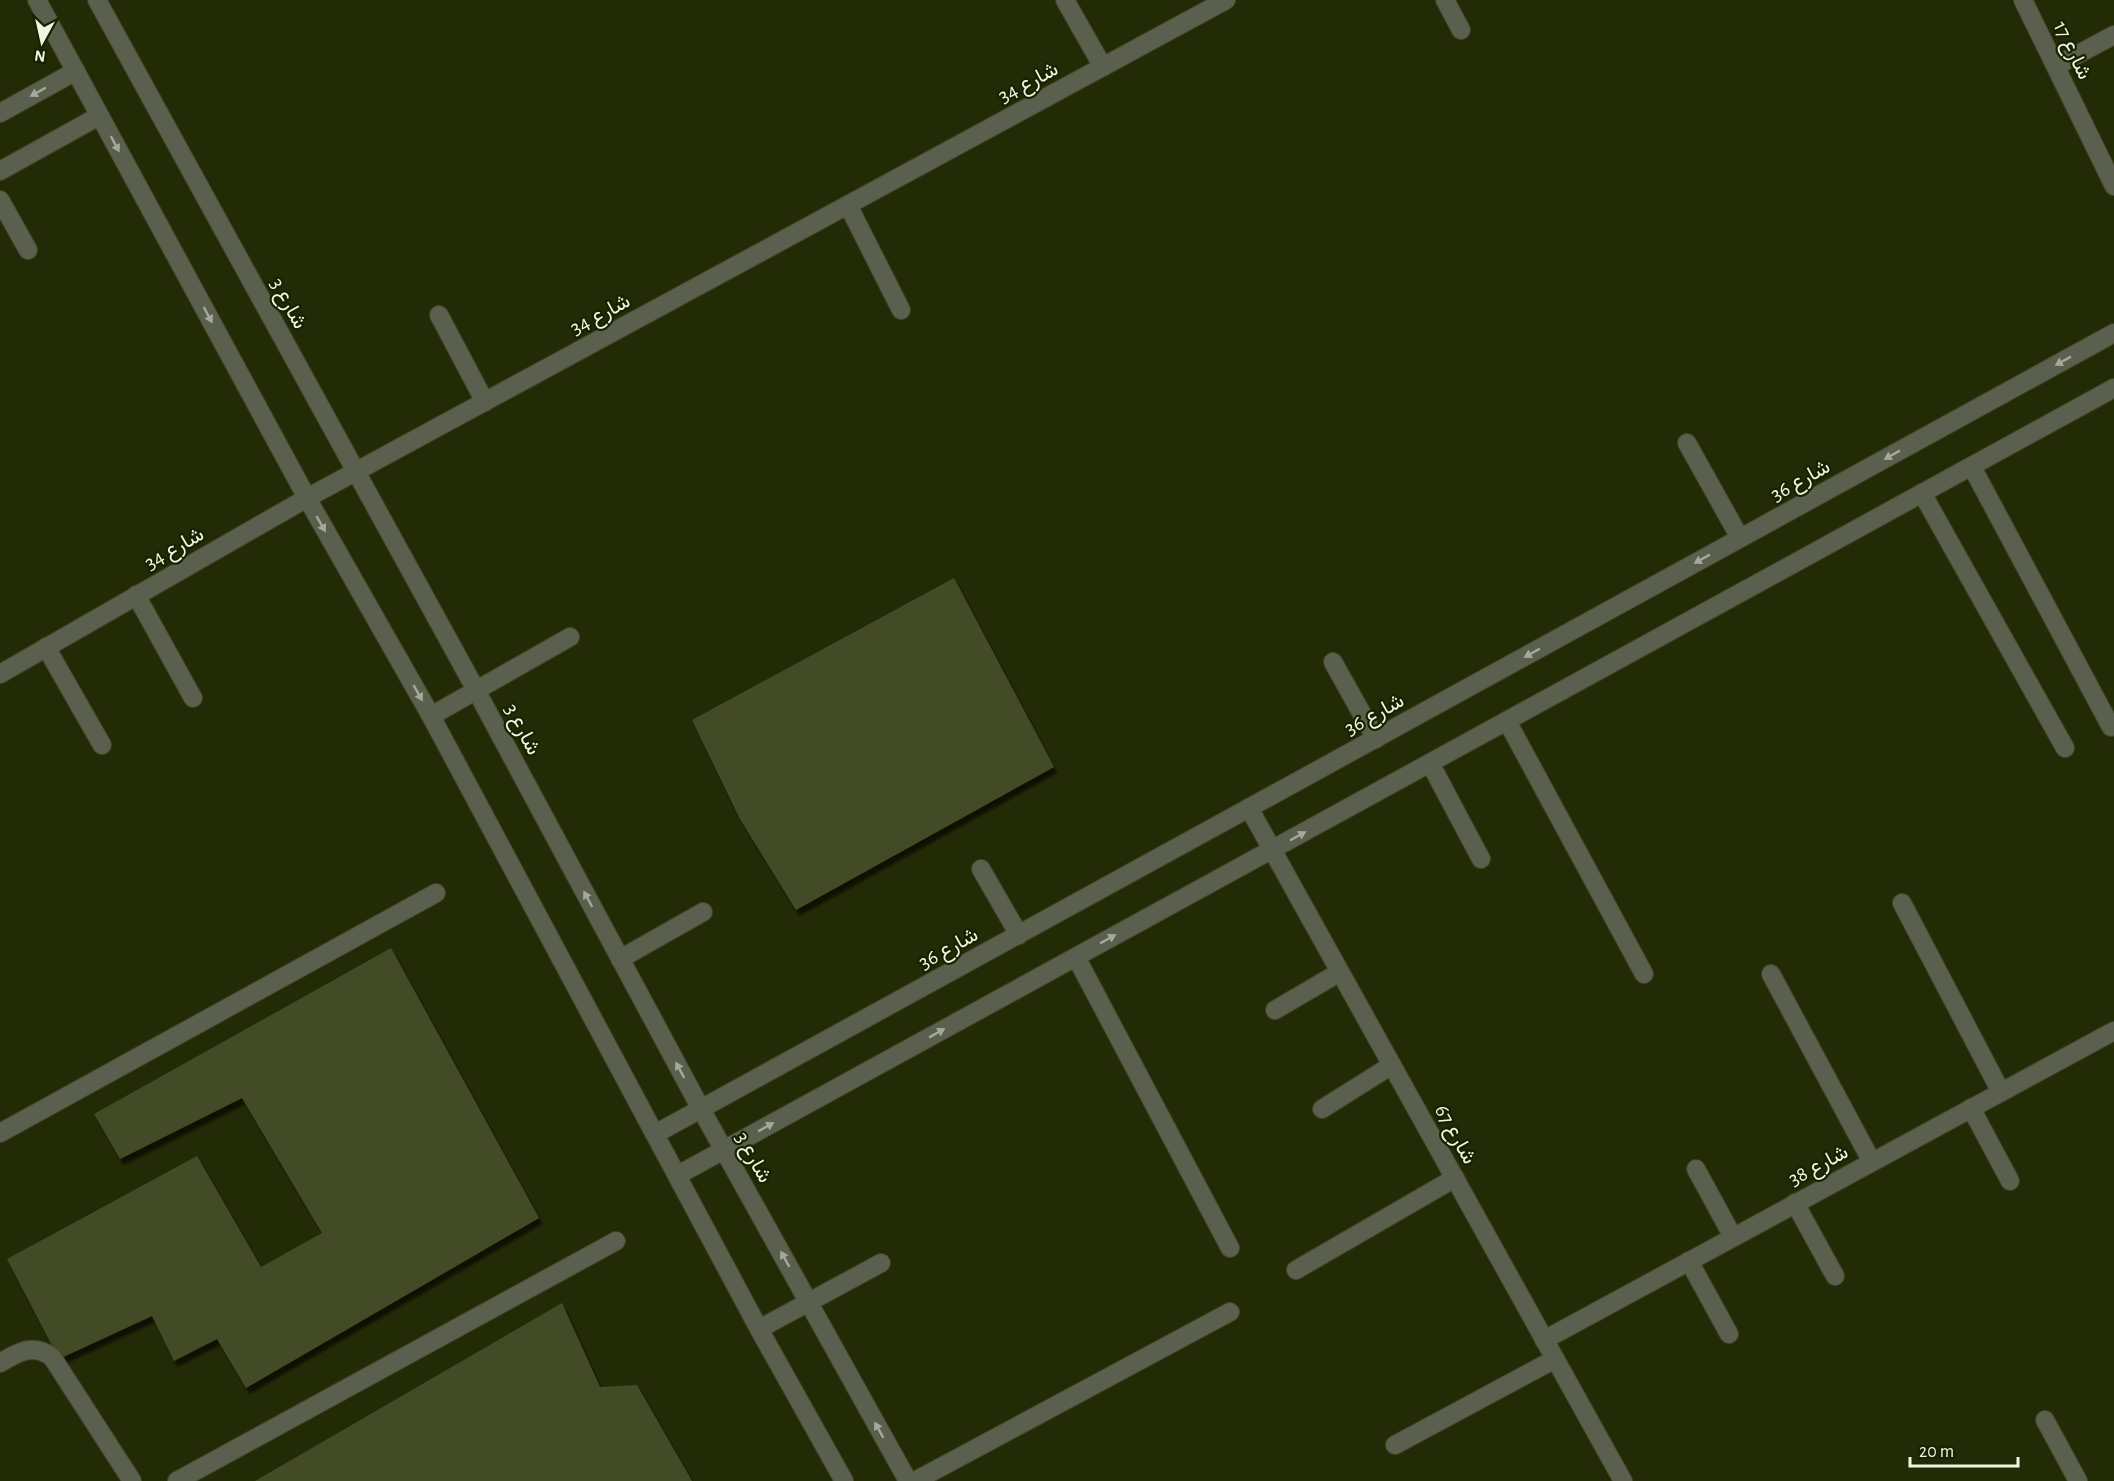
<svg xmlns="http://www.w3.org/2000/svg" width="2114" height="1481" font-family="'Alegreya Sans',Vazirmatn,sans-serif">
	<style>
		.building { fill: #424b26; filter: url(#shadow) }
		.lines { fill: none; stroke-linecap: round; stroke-linejoin: round }
		.minor-casing { stroke: #404725; stroke-width: 20 }
		.minor { stroke: #5a5f4e; stroke-width: 18 }
		.oneway { fill: #a5aa98 }
		.labels { text-anchor: middle; stroke-width: 4.5; stroke-linejoin: round; paint-order: stroke }
		.street-label { font-size: 21px; fill: #f0f6e1; stroke: #192100 }
	</style>
	<defs>
		<filter id="shadow"><feDropShadow dx="3.5" dy="6" stdDeviation="1.5" flood-color="#0009"/></filter>
	</defs>
	<rect width="100%" height="100%" fill="#232b06"/>
	<g class="building">
		<polygon points="954,578 1054,767 796,910 740,819 692,720"/>
		<polygon points="391,948 539,1218 246,1388 217,1339 174,1361 152,1316 59,1359 7,1259 197,1156 261,1267 322,1233 242,1098 120,1159 94,1114"/>
		<polygon points="562,1303 600,1387 637,1385 692,1481 255,1481"/>
	</g>
	<g class="lines">
		<defs>
			<g id="minor">
				<polyline points="37,0 307,498 431,716 759,1329 844,1481"/>
				<polyline points="97,0 476,690 701,1109 908,1481"/>
				<polyline points="1065,0 1103,67"/>
				<polyline points="1445,0 1461,30"/>
				<polyline points="2023,0 2114,186"/>
				<polyline points="2056,66 2114,35"/>
				<polyline points="0,113 76,71"/>
				<polyline points="0,171 99,116"/>
				<polyline points="0,200 28,250"/>
				<polyline points="848,205 901,310"/>
				<polyline points="439,315 485,402"/>
				<polyline points="1687,443 1740,538"/>
				<polyline points="1972,467 2111,727"/>
				<polyline points="1922,493 2065,748"/>
				<polyline points="136,595 193,698"/>
				<polyline points="46,647 102,745"/>
				<polyline points="1333,662 1376,739"/>
				<polyline points="0,674 307,498 1226,0"/>
				<polyline points="431,716 570,637"/>
				<polyline points="1507,721 1644,974"/>
				<polyline points="1430,763 1481,859"/>
				<polyline points="1249,808 1623,1481"/>
				<polyline points="981,869 1019,935"/>
				<polyline points="1902,903 2001,1092"/>
				<polyline points="1076,957 1230,1248"/>
				<polyline points="620,959 703,912"/>
				<polyline points="1771,974 1872,1162"/>
				<polyline points="1275,1010 1340,972"/>
				<polyline points="1971,1108 2010,1181"/>
				<polyline points="1322,1109 1392,1065"/>
				<polyline points="0,1133 436,893"/>
				<polyline points="655,1134 2114,333"/>
				<polyline points="1696,1169 1733,1237"/>
				<polyline points="678,1175 2114,388"/>
				<polyline points="1795,1203 1835,1276"/>
				<polyline points="1689,1261 1729,1334"/>
				<polyline points="1296,1270 1455,1178"/>
				<polyline points="759,1329 881,1263"/>
				<polyline points="1544,1340 2114,1031"/>
				<path d="M0,1363C18,1352 33,1343 52,1357L132,1481"/>
				<polyline points="2045,1420 2078,1481"/>
				<polyline points="1395,1445 1555,1359"/>
				<polyline points="177,1481 616,1241"/>
				<polyline points="915,1481 1230,1312"/>
			</g>
		</defs>
		<use href="#minor" class="minor-casing"/>
		<use href="#minor" class="minor"/>
	</g>
	<defs><path id="oneway-solid" d="M-6-.8H1V-3.2L6.5 0L1 3.2V.8H-6Z" transform="scale(1.5)"/></defs>
	<g class="oneway">
		<use href="#oneway-solid" transform="translate(38 92) rotate(151)"/>
		<use href="#oneway-solid" transform="translate(115 144) rotate(62)"/>
		<use href="#oneway-solid" transform="translate(208 315) rotate(62)"/>
		<use href="#oneway-solid" transform="translate(2063 361) rotate(151)"/>
		<use href="#oneway-solid" transform="translate(1892 455) rotate(151)"/>
		<use href="#oneway-solid" transform="translate(321 524) rotate(60)"/>
		<use href="#oneway-solid" transform="translate(1702 559) rotate(151)"/>
		<use href="#oneway-solid" transform="translate(1532 653) rotate(151)"/>
		<use href="#oneway-solid" transform="translate(418 693) rotate(60)"/>
		<use href="#oneway-solid" transform="translate(1298 836) rotate(-29)"/>
		<use href="#oneway-solid" transform="translate(588 899) rotate(-118)"/>
		<use href="#oneway-solid" transform="translate(1108 939) rotate(-29)"/>
		<use href="#oneway-solid" transform="translate(937 1033) rotate(-29)"/>
		<use href="#oneway-solid" transform="translate(680 1070) rotate(-118)"/>
		<use href="#oneway-solid" transform="translate(766 1127) rotate(-29)"/>
		<use href="#oneway-solid" transform="translate(785 1259) rotate(-119)"/>
		<use href="#oneway-solid" transform="translate(879 1430) rotate(-119)"/>
	</g>
	<g class="labels">
		<g class="street-label">
			<text transform="translate(2073 50) rotate(64)" y="7">شارع 17</text>
			<text transform="translate(1028 82) rotate(-28)" y="7">شارع 34</text>
			<text transform="translate(289 303) rotate(61)" y="7">شارع 3</text>
			<text transform="translate(600 314) rotate(-28)" y="7">شارع 34</text>
			<text transform="translate(1800 480) rotate(-29)" y="7">شارع 36</text>
			<text transform="translate(174 548) rotate(-30)" y="7">شارع 34</text>
			<text transform="translate(1374 714) rotate(-29)" y="7">شارع 36</text>
			<text transform="translate(523 729) rotate(62)" y="7">شارع 3</text>
			<text transform="translate(948 948) rotate(-29)" y="7">شارع 36</text>
			<text transform="translate(1456 1134) rotate(61)" y="7">شارع 67</text>
			<text transform="translate(754 1157) rotate(61)" y="7">شارع 3</text>
			<text transform="translate(1818 1165) rotate(-28)" y="7">شارع 38</text>
		</g>
	</g>
	<g transform="translate(42 42) rotate(188)" stroke="#192100" stroke-width="4.5" paint-order="stroke">
	<path d="M0-4.5L10 22L0 15L-10 22Z" fill="#f0f6e1"/>
	<text y="-9" font-size="16" font-weight="bold" text-anchor="middle" fill="#f0f6e1">N</text>
	</g>
	<path d="M1910 1457v9h108v-9" fill="none" stroke="#f0f6e1" stroke-width="3"/>
	<text x="1919" y="1457" font-size="18" fill="#f0f6e1" stroke="#192100" stroke-width="4.5" paint-order="stroke">20 m</text>
</svg>
